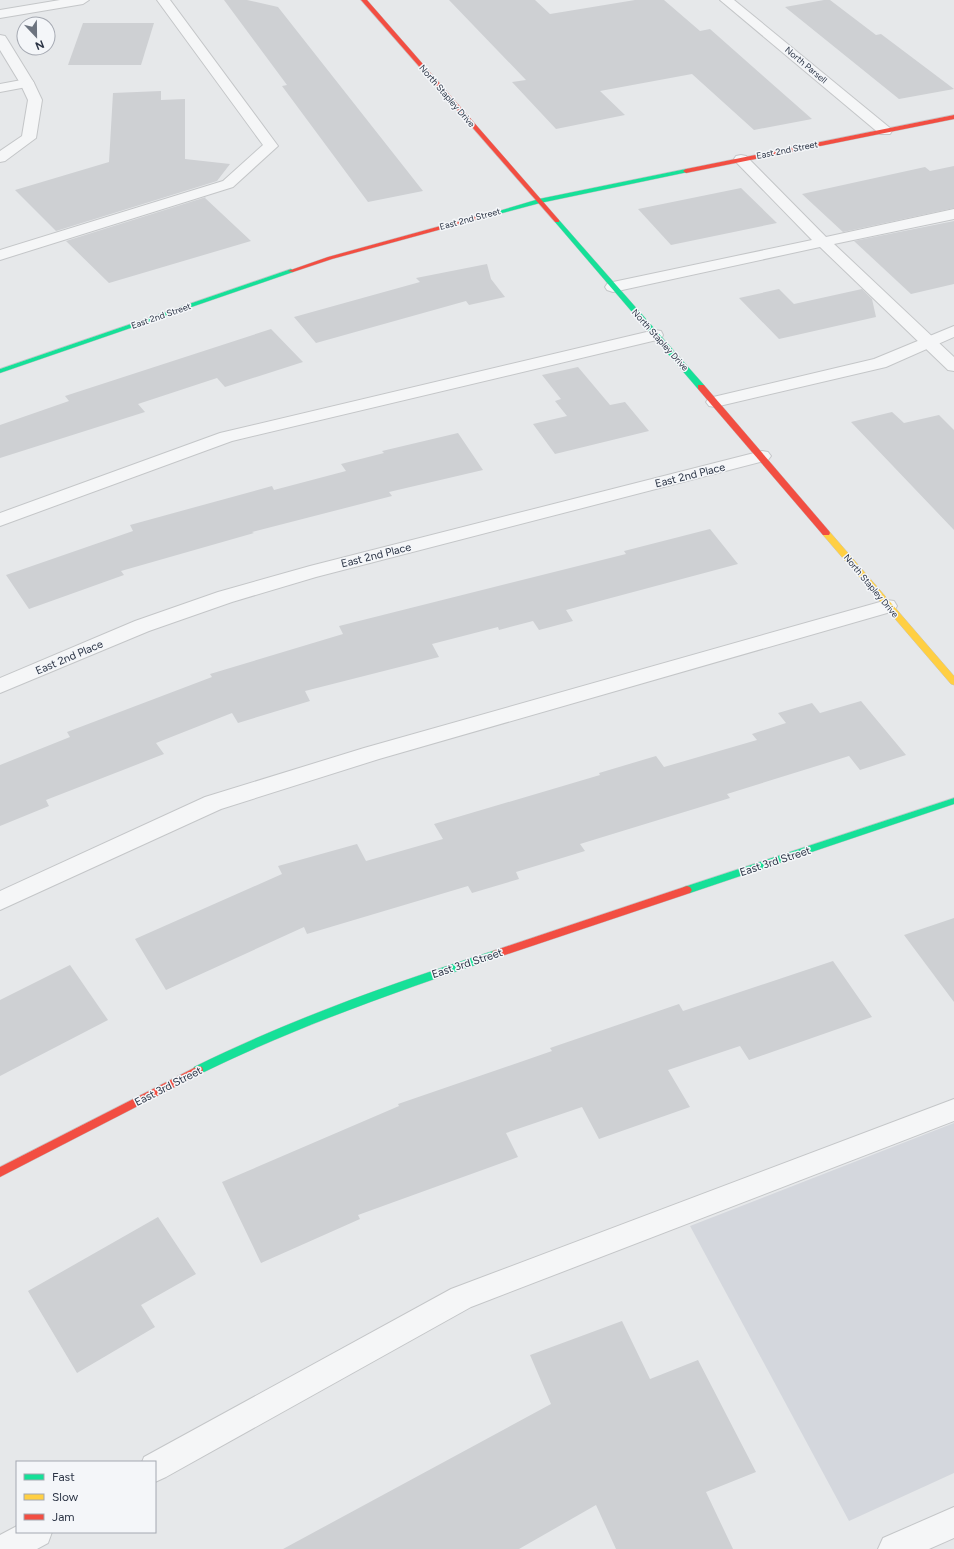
<svg xmlns="http://www.w3.org/2000/svg" width="954" height="1549" font-family="Figtree,sans-serif">
	<style>
		.built { fill: #d4d7dd }
		.building { fill: #ced0d3 }
		.lines { fill: none; stroke-linecap: round; stroke-linejoin: round }
		.lane-casing { stroke: #c4c6c8; stroke-width: 2 }
		.street-casing { stroke: #c4c6c8; stroke-width: 2 }
		.fast-casing { stroke: #c4c6c8; stroke-width: 1 }
		.slow-casing { stroke: #c4c6c8; stroke-width: 1 }
		.jam-casing { stroke: #c4c6c8; stroke-width: 1 }
		.lane { fill: #f5f6f7; fill-rule: evenodd }
		.street { fill: #f5f6f7; fill-rule: evenodd }
		.fast { fill: #16e098; fill-rule: evenodd }
		.slow { fill: #ffcf43; fill-rule: evenodd }
		.jam { fill: #f24e42; fill-rule: evenodd }
		.labels { text-anchor: middle; stroke-width: 3; stroke-linejoin: round; paint-order: stroke }
		.far-street-label { font-size: 9px; fill: #2b3445; stroke: #f4f6f9 }
		.street-label { font-size: 11px; fill: #2b3445; stroke: #f4f6f9 }
	</style>
	<rect width="100%" height="100%" fill="#e6e8ea"/>
	<polygon class="built" points="954,1123 954,1473 849,1521 690,1226"/>
	<g class="building">
		<polygon points="224,0 247,0 278,7 423,191 368,202 282,86 287,85"/>
		<polygon points="449,0 535,0 550,14 635,0 664,0 700,31 710,29 812,119 754,130 692,74 600,91 625,115 556,129 512,82 526,80"/>
		<polygon points="824,0 830,0 876,35 881,34 954,89 899,99 785,7"/>
		<polygon points="83,23 154,23 141,65 68,65"/>
		<polygon points="161,91 161,100 185,99 185,159 230,164 217,181 56,231 15,190 109,162 113,93"/>
		<polygon points="954,166 954,208 843,232 802,194 925,167 930,171"/>
		<polygon points="741,188 777,223 671,245 638,209"/>
		<polygon points="206,197 205,198 251,241 109,283 66,241"/>
		<polygon points="954,221 954,284 911,294 854,241"/>
		<polygon points="487,264 491,279 505,297 469,305 466,301 316,343 294,317 420,282 416,278"/>
		<polygon points="779,289 794,304 862,289 872,299 876,317 779,339 739,298"/>
		<polygon points="271,329 303,362 225,387 217,378 138,404 145,412 0,458 0,425 69,401 65,396"/>
		<polygon points="578,367 610,405 625,402 649,431 555,454 533,424 567,416 555,401 561,399 542,375"/>
		<polygon points="892,412 904,423 939,415 954,430 954,530 851,422"/>
		<polygon points="458,433 483,470 389,492 392,496 252,532 254,533 121,571 124,575 29,609 6,575 133,531 130,525 272,486 274,490 346,471 341,464 384,453 382,451"/>
		<polygon points="710,529 738,564 566,610 573,621 539,630 533,621 499,630 498,627 432,644 439,657 305,691 310,701 238,723 232,713 156,743 164,754 46,800 49,806 0,826 0,765 70,737 67,732 212,677 210,674 343,634 339,626 626,554 624,551"/>
		<polygon points="861,701 906,755 860,770 849,756 727,794 730,798 580,844 585,851 516,872 519,879 472,893 468,886 307,934 304,927 166,990 135,939 282,874 278,866 357,844 366,861 443,839 434,824 600,775 599,773 656,756 664,767 757,740 752,734 786,723 778,713 812,703 820,713"/>
		<polygon points="954,918 954,1002 904,935"/>
		<polygon points="833,961 872,1017 749,1060 740,1046 668,1070 690,1107 599,1139 582,1107 506,1133 518,1157 358,1215 360,1219 261,1263 222,1182 399,1106 398,1104 552,1051 550,1048 679,1004 683,1011"/>
		<polygon points="70,965 108,1020 0,1076 0,1000"/>
		<polygon points="158,1217 196,1274 141,1305 155,1327 77,1373 28,1291"/>
		<polygon points="622,1321 650,1379 698,1360 756,1472 706,1492 733,1549 616,1549 596,1505 519,1549 283,1549 551,1404 530,1355"/>
	</g>
	<g class="lines">
		<defs>
			<g id="lane">
				<polygon points="157,0 170,0 278,146 233,187 0,260 0,250 223,181 263,145"/>
				<polygon points="27,79 32,80 34,83 32,86 0,92 0,84"/>
				<polygon points="741,155 746,156 826,237 954,209 954,219 834,244 954,357 954,371 948,370 820,247 613,292 607,290 605,287 607,284 613,282 812,240 736,162 734,159 736,156"/>
				<polygon points="655,330 661,331 663,335 661,339 232,441 0,526 0,513 220,433"/>
				<polygon points="887,600 894,601 897,606 894,611 379,759 221,809 0,910 0,891 205,797 364,748"/>
				<polygon points="954,1099 954,1121 471,1307 166,1477 155,1482 155,1462 142,1462 144,1457 451,1289"/>
				<polygon points="17,1526 17,1532 52,1532 48,1543 37,1549 0,1549 0,1535"/>
			</g>
			<g id="street">
				<polygon points="60,0 89,0 83,4 0,18 0,10"/>
				<polygon points="720,0 734,0 890,128 892,131 890,134 880,134"/>
				<polygon points="0,35 5,36 7,39 34,83 42,100 36,138 5,161 0,162 0,151 22,136 28,100 20,83 0,50"/>
				<polygon points="954,326 954,337 886,367 715,407 709,406 706,402 709,398 874,359"/>
				<polygon points="762,451 768,452 771,456 768,460 316,577 232,602 149,631 0,693 0,678 135,621 218,592 310,566"/>
				<polygon points="954,1507 954,1538 929,1549 878,1549 883,1538"/>
			</g>
			<g id="fast">
				<polygon points="686,169 688,170 688,172 540,203 495,215 492,213 539,199"/>
				<polygon points="555,220 559,220 704,385 704,389 698,389 555,222"/>
				<polygon points="291,269 294,271 293,272 0,373 0,369"/>
				<polygon points="954,798 954,804 690,893 684,893 682,890 684,887"/>
				<path d="M496,950L499,951L501,954L499,957C398,991 298,1026 202,1073L198,1074L194,1073L193,1070L194,1067C291,1019 393,983 496,950Z"/>
			</g>
			<polygon id="slow" points="823,531 829,531 954,676 954,685 951,684 823,535 822,533"/>
			<g id="jam">
				<polygon points="361,0 367,0 559,220 559,222 555,222"/>
				<polygon points="954,115 954,119 686,173 683,171 686,169"/>
				<polygon points="495,211 498,213 497,214 332,259 293,272 288,271 328,257"/>
				<polygon points="698,385 704,385 829,531 830,533 829,535 823,535 698,389"/>
				<polygon points="687,886 690,887 692,890 690,893 496,958 493,957 491,954 493,951"/>
				<polygon points="198,1066 202,1067 203,1070 202,1073 0,1177 0,1167"/>
			</g>
		</defs>
		<use href="#lane" class="lane-casing"/>
		<use href="#street" class="street-casing"/>
		<use href="#fast" class="fast-casing"/>
		<use href="#slow" class="slow-casing"/>
		<use href="#jam" class="jam-casing"/>
		<use href="#lane" class="lane"/>
		<use href="#street" class="street"/>
		<use href="#fast" class="fast"/>
		<use href="#slow" class="slow"/>
		<use href="#jam" class="jam"/>
	</g>
	<g class="labels">
		<g class="far-street-label">
			<text transform="translate(806 65) rotate(40)" y="3">North Parsell</text>
			<text transform="translate(447 96) rotate(49)" y="3">North Stapley Drive</text>
			<text transform="translate(787 150) rotate(-11)" y="3">East 2nd Street</text>
			<text transform="translate(470 219) rotate(-15)" y="3">East 2nd Street</text>
			<text transform="translate(161 316) rotate(-19)" y="3">East 2nd Street</text>
			<text transform="translate(660 340) rotate(48)" y="3">North Stapley Drive</text>
			<text transform="translate(871 586) rotate(50)" y="3">North Stapley Drive</text>
		</g>
		<g class="street-label">
			<text transform="translate(690 475) rotate(-14)" y="4">East 2nd Place</text>
			<text transform="translate(376 555) rotate(-14)" y="4">East 2nd Place</text>
			<text transform="translate(69 657) rotate(-23)" y="4">East 2nd Place</text>
			<text transform="translate(775 861) rotate(-18)" y="4">East 3rd Street</text>
			<text transform="translate(467 963) rotate(-18)" y="4">East 3rd Street</text>
			<text transform="translate(168 1086) rotate(-27)" y="4">East 3rd Street</text>
		</g>
	</g>
	<rect x="16" y="1461" width="140" height="72" fill="#f4f6f9" stroke="#a4a8b1"/>
	<rect x="24" y="1474" width="20" height="6" fill="#16e098" stroke="#a4a8b1"/>
	<text x="52" y="1481" font-size="12" fill="#2b3445">Fast</text>
	<rect x="24" y="1494" width="20" height="6" fill="#ffcf43" stroke="#a4a8b1"/>
	<text x="52" y="1501" font-size="12" fill="#2b3445">Slow</text>
	<rect x="24" y="1514" width="20" height="6" fill="#f24e42" stroke="#a4a8b1"/>
	<text x="52" y="1521" font-size="12" fill="#2b3445">Jam</text>
	<g transform="translate(36 36) rotate(158)"><circle r="19" fill="#f4f6f9" stroke="#a4a8b1"/>
	<path d="M0-3L7 15L0 10L-7 15Z" fill="#6c737f"/>
	<text y="-6" font-size="11" font-weight="bold" text-anchor="middle" fill="#2b3445">N</text>
	</g>
</svg>
